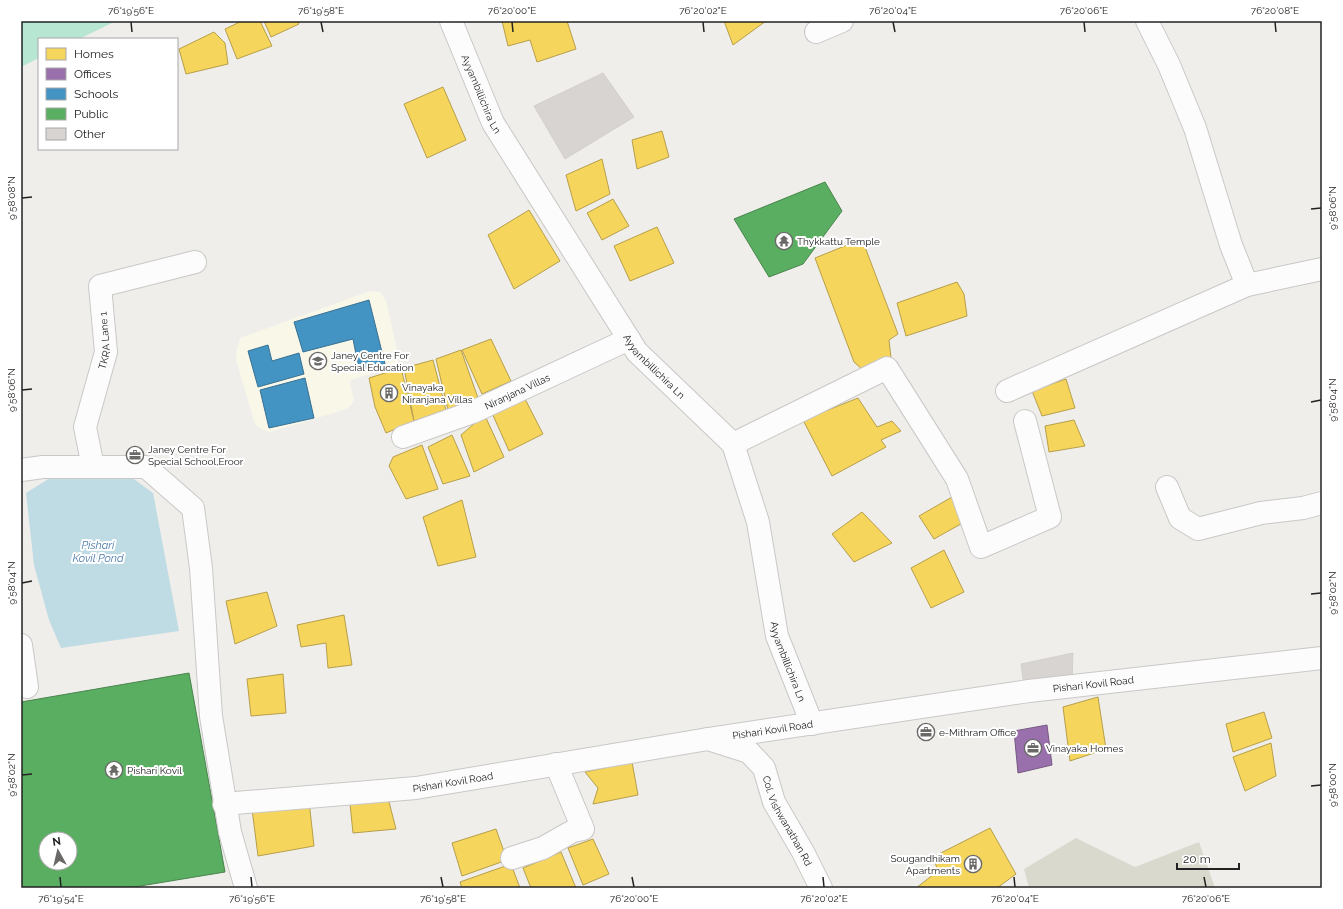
<svg xmlns="http://www.w3.org/2000/svg" width="1343" height="909" font-family="Raleway,sans-serif">
	<style>
		.education { fill: #f8f7e8 }
		.construction { fill: #d9d9cd }
		.pitch { fill: #b7e6d2 }
		.water { fill: #bfdbe3 }
		.homes { fill: #f6d55c; stroke: #b69f4b }
		.offices { fill: #9970ab; stroke: #755982 }
		.schools { fill: #4393c3; stroke: #397193 }
		.public { fill: #5aae61; stroke: #49844e; fill-rule: evenodd }
		.building { fill: #d7d4d2; stroke: #d3d0cc }
		.lines { fill: none; stroke-linecap: round; stroke-linejoin: round }
		.minor-casing { stroke: #c9c8c7; stroke-width: 24 }
		.tertiary-casing { stroke: #c9c8c7; stroke-width: 24 }
		.minor { stroke: #fdfcfc; stroke-width: 22 }
		.tertiary { stroke: #fdfcfc; stroke-width: 22 }
		.ticks { fill: none; stroke: #222; stroke-width: 1.5 }
		.labels { text-anchor: middle; stroke-width: 4; stroke-linejoin: round; paint-order: stroke }
		.street-label { font-size: 10px; fill: #222; stroke: #fff }
		.poi-label { font-size: 10px; fill: #222; stroke: #fff; text-anchor: start }
		.water-label { font-size: 11px; font-style: italic; fill: #4a7aab; stroke: #fff }
		.neatline { fill: none; stroke: #222; stroke-width: 1.5 }
		.ticks-label { font-size: 10px; text-anchor: middle; fill: #222 }
	</style>
	<rect width="100%" height="100%" fill="#f0eeeb"/>
	<polygon class="education" points="370,291 380,292 386,300 399,359 398,365 351,380 350,383 354,400 351,405 347,409 270,432 259,428 255,424 236,360 237,349 240,338"/>
	<polygon class="construction" points="1076,838 1135,867 1199,842 1215,888 1029,888 1024,869"/>
	<polygon class="pitch" points="21,21 116,21 79,39 39,39 39,58 21,67"/>
	<polygon class="water" points="131,477 153,493 179,631 61,648 49,620 34,565 26,493 50,478"/>
	<g class="homes">
		<polygon points="242,21 260,21 272,46 237,59 225,29"/>
		<polygon points="264,21 298,21 299,24 271,37"/>
		<polygon points="502,21 567,21 576,49 537,62 530,40 508,46"/>
		<polygon points="724,21 766,21 733,45"/>
		<polygon points="214,32 225,43 228,64 186,74 179,49"/>
		<polygon points="443,87 466,140 427,158 404,104"/>
		<polygon points="662,131 669,157 637,169 632,140"/>
		<polygon points="602,159 610,194 576,211 566,175"/>
		<polygon points="613,199 629,226 602,240 587,213"/>
		<polygon points="529,210 560,261 514,289 488,235"/>
		<polygon points="657,227 674,263 630,281 614,246"/>
		<polygon points="862,239 898,334 889,340 891,358 863,370 854,362 815,258"/>
		<polygon points="957,282 964,294 967,316 906,336 897,303"/>
		<polygon points="491,339 511,381 482,394 462,350"/>
		<polygon points="461,350 478,398 448,410 436,359"/>
		<polygon points="433,360 446,410 414,421 404,368"/>
		<polygon points="401,368 414,421 386,433 375,407 369,378"/>
		<polygon points="1066,379 1075,408 1042,416 1032,391"/>
		<polygon points="524,397 543,434 509,451 492,413"/>
		<polygon points="858,398 877,427 892,421 901,431 881,440 886,447 832,476 803,420"/>
		<polygon points="486,418 504,457 474,472 461,435 475,423"/>
		<polygon points="1074,420 1085,446 1049,452 1045,426"/>
		<polygon points="452,435 470,476 443,484 428,447"/>
		<polygon points="422,445 438,489 406,499 389,466 393,457"/>
		<polygon points="959,493 968,520 934,539 919,516"/>
		<polygon points="462,500 476,557 438,566 423,517"/>
		<polygon points="862,512 892,543 854,562 832,534"/>
		<polygon points="944,550 964,592 931,608 911,568"/>
		<polygon points="267,592 277,626 235,644 226,601"/>
		<polygon points="344,615 352,665 328,668 326,643 301,647 297,625"/>
		<polygon points="283,674 286,713 251,716 247,679"/>
		<polygon points="1098,697 1106,749 1070,761 1063,707"/>
		<polygon points="1264,712 1272,738 1233,752 1226,724"/>
		<polygon points="1271,743 1276,776 1245,791 1233,757"/>
		<polygon points="632,762 638,795 593,804 598,788 585,772"/>
		<polygon points="388,798 396,829 353,833 350,804"/>
		<polygon points="309,801 314,846 258,856 252,809"/>
		<polygon points="990,828 1016,874 997,888 916,888 938,871 933,857"/>
		<polygon points="496,829 507,860 462,876 452,843"/>
		<polygon points="593,839 609,874 583,885 568,848"/>
		<polygon points="561,852 576,888 531,888 523,868"/>
		<polygon points="511,864 520,888 462,888 460,882"/>
	</g>
	<polygon class="offices" points="1047,725 1052,765 1018,773 1014,731"/>
	<g class="schools">
		<polygon points="369,300 385,364 359,370 353,339 303,352 294,322"/>
		<polygon points="268,345 272,361 299,353 304,374 258,387 248,351"/>
		<polygon points="305,378 314,418 269,428 260,390"/>
	</g>
	<g class="public">
		<polygon points="825,182 842,211 803,264 769,277 734,219"/>
		<path d="M189,673L225,872L128,888H21V702ZM46,839H70V863H46Z"/>
	</g>
	<g class="building">
		<polygon points="603,73 634,117 565,159 534,106"/>
		<polygon points="1073,653 1072,682 1024,686 1021,664"/>
	</g>
	<g class="lines">
		<defs>
			<g id="minor">
				<path id="s1" d="M451,21L493,123L637,352L733,444L758,522L777,636L812,724"/>
				<polyline points="1147,21 1169,65 1195,128 1231,245 1247,285 1322,269"/>
				<polyline points="816,32 842,21"/>
				<polyline points="1007,391 1247,285"/>
				<path id="s2" d="M403,437L473,412L629,339"/>
				<polyline points="733,444 887,368 957,479 981,547 1050,517 1025,421"/>
				<path id="s3" d="M93,467L85,427L106,352L100,286L195,262"/>
				<polyline points="1167,487 1180,518 1198,529 1261,513 1303,508 1322,503"/>
				<polyline points="21,645 27,687"/>
				<path id="s4" d="M708,739L749,752L764,768L774,802L803,852L821,888"/>
				<polyline points="512,858 543,848 573,831 583,829 556,764"/>
			</g>
			<g id="tertiary">
				<polyline points="21,470 43,467 146,467 193,508 201,568 211,716 230,832 246,888"/>
				<path id="s5" d="M224,804L416,788L708,739L1029,691L1322,658"/>
			</g>
		</defs>
		<use href="#minor" class="minor-casing"/>
		<use href="#tertiary" class="tertiary-casing"/>
		<use href="#minor" class="minor"/>
		<use href="#tertiary" class="tertiary"/>
	</g>
	<path class="ticks" d="M131,22L132,32M321,22L323,32M512,22L513,32M703,22L704,32M893,22L895,32M1084,22L1085,32M1275,22L1276,32M22,198L32,197M1311,209L1321,208M22,390L32,389M1311,402L1321,400M22,583L32,581M1311,594L1321,593M22,775L32,774M1311,786L1321,785M60,877L61,887M251,877L252,887M441,877L443,887M632,877L634,887M823,877L824,887M1014,877L1015,887M1204,877L1206,887"/>
	<defs>
		<symbol id="temple-ring" viewBox="-11 -11 22 22"><circle r="9.5" fill="#fff" stroke="#6a6968" stroke-width="1.5"/><path d="M0-6L5-2H3V0L6.5 2.5H4V6H1.5V3h-3V6H-4V2.5H-6.5L-3 0V-2H-5Z" fill="#6a6968"/></symbol>
		<symbol id="school-ring" viewBox="-11 -11 22 22"><circle r="9.5" fill="#fff" stroke="#6a6968" stroke-width="1.5"/><path d="M0-5L7-2L0 1L-7-2ZM-4 1L0 2.5L4 1V4Q0 6-4 4Z" fill="#6a6968"/></symbol>
		<symbol id="building-ring" viewBox="-11 -11 22 22"><circle r="9.5" fill="#fff" stroke="#6a6968" stroke-width="1.5"/><path d="M-4-6H4V6H1V3H-1V6H-4ZM-2.5-4.3h1.7v1.8h-1.7ZM.8-4.3h1.7v1.8H.8ZM-2.5-1h1.7V.8h-1.7ZM.8-1h1.7V.8H.8Z" fill="#6a6968"/></symbol>
		<symbol id="office-ring" viewBox="-11 -11 22 22"><circle r="9.5" fill="#fff" stroke="#6a6968" stroke-width="1.5"/><path d="M-6-3h4V-5.5h4V-3h4V5H-6ZM-1-4.5V-3h2v-1.5ZM-6 0V1H6V0Z" fill="#6a6968"/></symbol>
	</defs>
	<g fill-rule="evenodd">
		<use href="#temple-ring" x="774" y="231" width="20" height="20"/>
		<use href="#school-ring" x="308" y="351" width="20" height="20"/>
		<use href="#building-ring" x="379" y="383" width="20" height="20"/>
		<use href="#office-ring" x="125" y="445" width="20" height="20"/>
		<use href="#office-ring" x="916" y="722" width="20" height="20"/>
		<use href="#office-ring" x="1023" y="738" width="20" height="20"/>
		<use href="#temple-ring" x="104" y="760" width="20" height="20"/>
		<use href="#building-ring" x="963" y="854" width="20" height="20"/>
	</g>
	<g class="labels">
		<g class="street-label">
			<text dy="4" stroke="none"><textPath href="#s1" startOffset="79">Ayyambillichira Ln</textPath></text>
			<text dy="4" stroke="none"><textPath href="#s3" startOffset="130">TKRA Lane 1</textPath></text>
			<text dy="4" stroke="none"><textPath href="#s1" startOffset="403">Ayyambillichira Ln</textPath></text>
			<text dy="4" stroke="none"><textPath href="#s2" startOffset="123">Niranjana Villas</textPath></text>
			<text dy="4" stroke="none"><textPath href="#s1" startOffset="739">Ayyambillichira Ln</textPath></text>
			<text dy="4" stroke="none"><textPath href="#s5" startOffset="878">Pishari Kovil Road</textPath></text>
			<text dy="4" stroke="none"><textPath href="#s5" startOffset="554">Pishari Kovil Road</textPath></text>
			<text dy="4" stroke="none"><textPath href="#s5" startOffset="230">Pishari Kovil Road</textPath></text>
			<text dy="4" stroke="none"><textPath href="#s4" startOffset="123">Col. Vishwanathan Rd</textPath></text>
		</g>
		<g class="poi-label">
			<text x="797" y="245">Thykkattu Temple</text>
			<text x="331" y="359">Janey Centre For<tspan x="331" dy="12">Special Education</tspan></text>
			<text x="402" y="391">Vinayaka<tspan x="402" dy="12">Niranjana Villas</tspan></text>
			<text x="148" y="453">Janey Centre For<tspan x="148" dy="12">Special School,Eroor</tspan></text>
			<text x="939" y="736">e-Mithram Office</text>
			<text x="1046" y="752">Vinayaka Homes</text>
			<text x="127" y="774">Pishari Kovil</text>
			<text x="960" y="862" text-anchor="end">Sougandhikam<tspan x="960" dy="12">Apartments</tspan></text>
		</g>
		<g class="water-label">
			<text x="98" y="549">Pishari<tspan x="98" dy="13">Kovil Pond</tspan></text>
		</g>
	</g>
	<rect width="1343" height="909" fill="none" stroke="#ffffff" stroke-width="44"/>
	<rect x="38" y="38" width="140" height="112" fill="#ffffff" stroke="#a7a7a7"/>
	<rect x="46" y="48" width="20" height="12" fill="#f6d55c" stroke="#a7a7a7"/>
	<text x="74" y="58" font-size="12" fill="#222222">Homes</text>
	<rect x="46" y="68" width="20" height="12" fill="#9970ab" stroke="#a7a7a7"/>
	<text x="74" y="78" font-size="12" fill="#222222">Offices</text>
	<rect x="46" y="88" width="20" height="12" fill="#4393c3" stroke="#a7a7a7"/>
	<text x="74" y="98" font-size="12" fill="#222222">Schools</text>
	<rect x="46" y="108" width="20" height="12" fill="#5aae61" stroke="#a7a7a7"/>
	<text x="74" y="118" font-size="12" fill="#222222">Public</text>
	<rect x="46" y="128" width="20" height="12" fill="#d7d4d2" stroke="#a7a7a7"/>
	<text x="74" y="138" font-size="12" fill="#222222">Other</text>
	<g transform="translate(58 851) rotate(352)"><circle r="19" fill="#ffffff" stroke="#a7a7a7"/>
	<path d="M0-3L7 15L0 10L-7 15Z" fill="#6a6968"/>
	<text y="-6" font-size="11" font-weight="bold" text-anchor="middle" fill="#222222">N</text>
	</g>
	<path d="M1177 863v6h62v-6" fill="none" stroke="#222222" stroke-width="2"/>
	<text x="1183" y="863" font-size="12" fill="#222222" stroke="#ffffff" stroke-width="3" paint-order="stroke">20 m</text>
	<rect x="22" y="22" width="1299" height="865" class="neatline"/>
	<g class="ticks-label">
		<text x="131" y="14">76°19'56"E</text>
		<text x="321" y="14">76°19'58"E</text>
		<text x="512" y="14">76°20'00"E</text>
		<text x="703" y="14">76°20'02"E</text>
		<text x="893" y="14">76°20'04"E</text>
		<text x="1084" y="14">76°20'06"E</text>
		<text x="1275" y="14">76°20'08"E</text>
		<text transform="translate(11 198) rotate(-90)" y="4">9°58'08"N</text>
		<text transform="translate(1332 208) rotate(-90)" y="4">9°58'06"N</text>
		<text transform="translate(11 390) rotate(-90)" y="4">9°58'06"N</text>
		<text transform="translate(1332 400) rotate(-90)" y="4">9°58'04"N</text>
		<text transform="translate(11 583) rotate(-90)" y="4">9°58'04"N</text>
		<text transform="translate(1332 593) rotate(-90)" y="4">9°58'02"N</text>
		<text transform="translate(11 775) rotate(-90)" y="4">9°58'02"N</text>
		<text transform="translate(1332 785) rotate(-90)" y="4">9°58'00"N</text>
		<text x="61" y="902">76°19'54"E</text>
		<text x="252" y="902">76°19'56"E</text>
		<text x="443" y="902">76°19'58"E</text>
		<text x="634" y="902">76°20'00"E</text>
		<text x="824" y="902">76°20'02"E</text>
		<text x="1015" y="902">76°20'04"E</text>
		<text x="1206" y="902">76°20'06"E</text>
	</g>
</svg>
